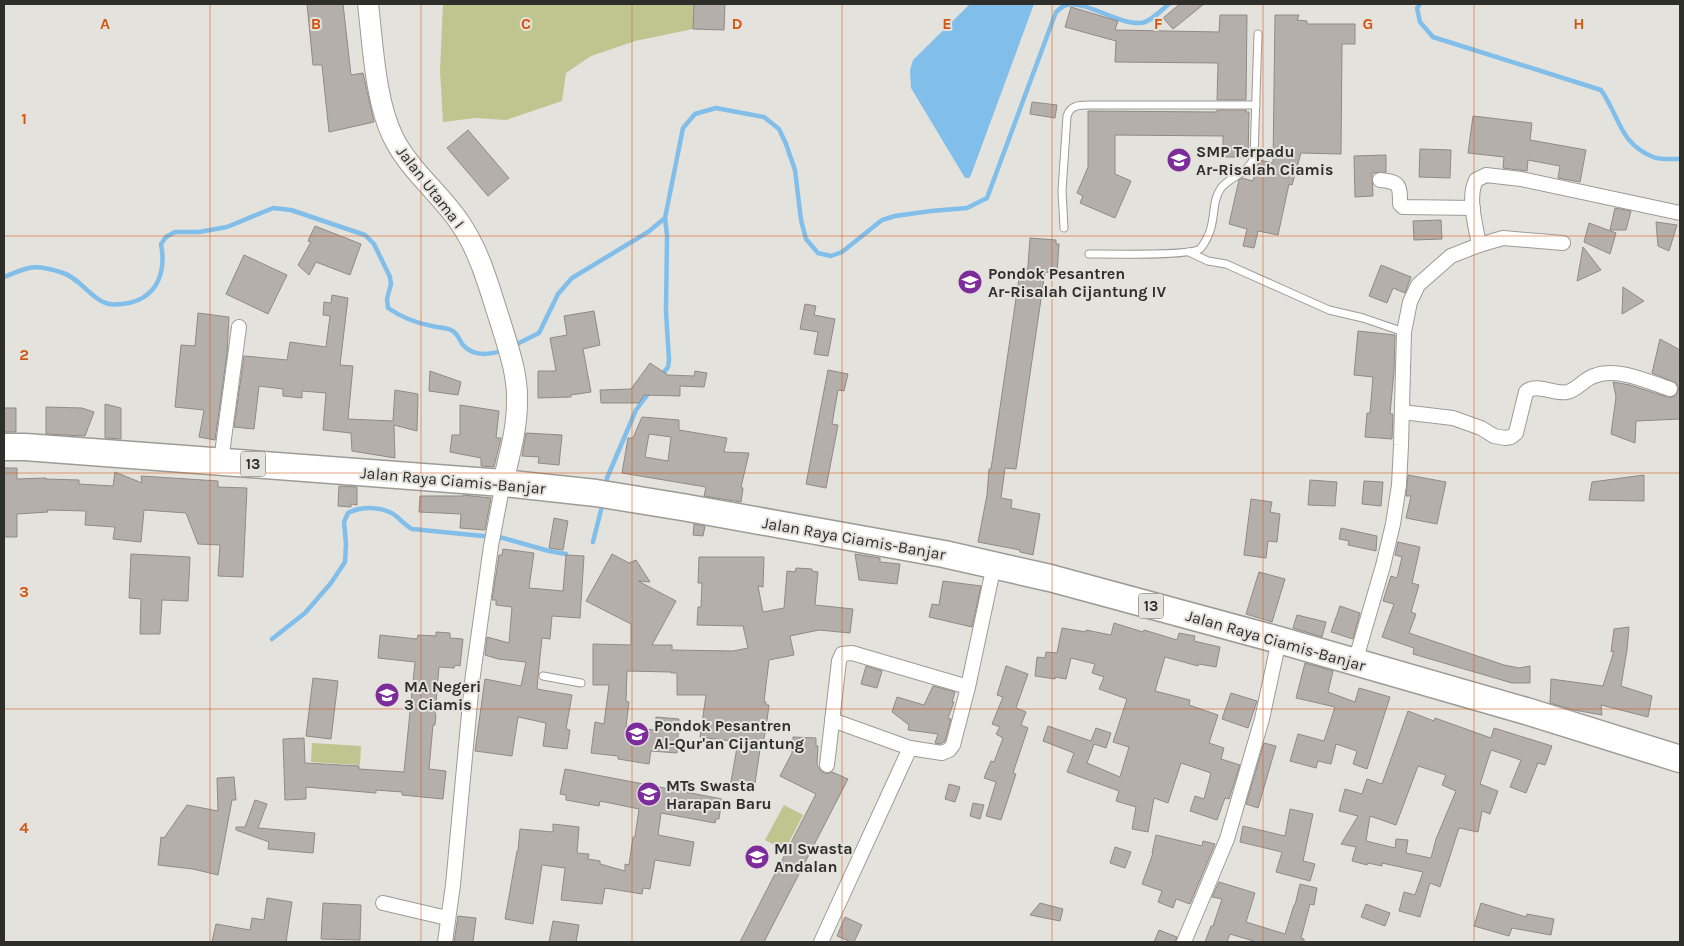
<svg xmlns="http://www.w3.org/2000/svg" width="1684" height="946" font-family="Karla,sans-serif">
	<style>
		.green { fill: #bec58e }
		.water { fill: #81beea }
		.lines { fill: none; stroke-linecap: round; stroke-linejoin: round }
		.stream { stroke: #81beea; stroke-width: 4.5 }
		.building { fill: #b5afac; stroke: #908a87; fill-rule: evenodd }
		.lane-casing { stroke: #9d9b96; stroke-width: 9 }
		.street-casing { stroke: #9d9b96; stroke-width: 16 }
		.secondary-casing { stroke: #9d9b96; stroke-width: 22 }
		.highway-casing { stroke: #9d9b96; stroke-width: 29 }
		.lane { stroke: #fff; stroke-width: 7 }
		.street { stroke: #fff; stroke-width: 14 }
		.secondary { stroke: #fff; stroke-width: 20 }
		.highway { stroke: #fff; stroke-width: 26 }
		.grid { fill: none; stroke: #d5550f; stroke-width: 1; stroke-opacity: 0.55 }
		.labels { text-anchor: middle; stroke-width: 4; stroke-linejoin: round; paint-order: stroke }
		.shield { fill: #e4e2dc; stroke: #656460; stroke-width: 1 }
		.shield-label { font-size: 15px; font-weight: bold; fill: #2e2e2b }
		.poi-label { font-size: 16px; font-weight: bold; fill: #2e2e2b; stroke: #e4e2dc; text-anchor: start }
		.street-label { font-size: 16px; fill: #2e2e2b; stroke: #e4e2dc }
		.grid-label { font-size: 16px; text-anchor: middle; font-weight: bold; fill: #d5550f; stroke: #e4e2dc; stroke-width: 4; stroke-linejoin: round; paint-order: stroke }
	</style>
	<rect width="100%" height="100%" fill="#e4e2dc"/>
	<g class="green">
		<polygon points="443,4 694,4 693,29 635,41 591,56 566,73 562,101 506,120 475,118 443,122 440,71"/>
		<polygon points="312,743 361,746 360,765 311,762"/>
		<polygon points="784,805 803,815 785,850 765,840"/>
	</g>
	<polygon class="water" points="970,4 1034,4 971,175 969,178 965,178 911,88 910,70 913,60"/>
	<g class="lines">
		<g class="stream">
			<path d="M1420,4L1417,8L1420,22L1433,37L1601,90C1620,117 1619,143 1653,157C1660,160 1672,159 1680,159"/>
			<path d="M4,277C12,274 20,270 29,268C38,266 54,270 63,273C79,278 88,295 103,302C111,306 120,304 129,303C159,296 166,270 161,244L166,237L175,232H199L227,227L273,208L291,210L365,235L374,244L390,277L391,284L387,299L388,308C401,317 416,323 432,326C438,328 446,327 451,330C458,333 459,340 463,345C474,357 490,355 504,350"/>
			<path d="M513,346L539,333L558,294L572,278L648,232L665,218L683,128L695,114L716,108L764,117L779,129L786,144L795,170L801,220L806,239L818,253L831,256L842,252L882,220L895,216L931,211L967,208L987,198L1056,12C1059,10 1062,6 1066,5C1085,0 1119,25 1141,23C1151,22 1161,10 1169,4"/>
			<polyline points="661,376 668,367 669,360 666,312 667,235 665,218"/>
			<polyline points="606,487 607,478 636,410 651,390"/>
			<polyline points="593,542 603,502"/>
			<path d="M272,639L305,613L331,583L345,562L346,544L344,522L348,513C362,506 383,506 396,516C401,520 405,525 412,529L503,538L549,551L566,554"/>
		</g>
	</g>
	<g class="building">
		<polygon points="307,4 343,4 351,75 363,73 374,122 329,132 322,65 313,65"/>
		<polygon points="694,4 725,4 724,30 693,29"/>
		<polygon points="1180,4 1204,4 1173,29 1163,18"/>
		<polygon points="1071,7 1118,21 1115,30 1219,32 1220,15 1247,15 1246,100 1217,100 1218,63 1115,62 1116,41 1065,27"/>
		<polygon points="1275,15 1299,15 1297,20 1307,21 1307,24 1355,24 1355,44 1342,44 1341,154 1301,153 1292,185 1289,184 1278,235 1258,231 1254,248 1243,246 1247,229 1229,224 1239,180 1242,178 1253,181 1259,160 1273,163"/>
		<polygon points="1032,102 1057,105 1055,118 1030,114"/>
		<polygon points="1217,110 1246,110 1246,112 1249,112 1248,157 1223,157 1223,136 1115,135 1115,174 1131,181 1115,218 1080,203 1083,196 1077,193 1088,167 1088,111 1217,112"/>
		<polygon points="1473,116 1532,123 1530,140 1586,150 1580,182 1558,178 1560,166 1528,160 1527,171 1503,168 1504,157 1468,153"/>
		<polygon points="468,130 509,178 488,196 447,148"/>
		<polygon points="1420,149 1451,150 1450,178 1419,177"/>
		<polygon points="1386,155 1386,172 1372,173 1373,196 1355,197 1354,156"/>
		<polygon points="1615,208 1631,211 1626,230 1610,230"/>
		<polygon points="1441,220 1442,239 1414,240 1413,221"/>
		<polygon points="1656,222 1677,225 1669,251 1658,246"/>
		<polygon points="1589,223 1616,233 1610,254 1584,242"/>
		<polygon points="315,226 361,244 350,275 316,262 309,275 298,265 311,242 308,241"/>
		<polygon points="1030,238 1056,240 1056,244 1059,244 1057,273 1045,272 1016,469 1005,468 1001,498 1012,500 1011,508 1040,514 1033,555 1020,552 1020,550 978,542 987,495 989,469 991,469 1019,278 1027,279"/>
		<polygon points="1583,247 1601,270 1577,281"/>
		<polygon points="244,255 287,275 268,314 226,294"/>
		<polygon points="1381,265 1411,277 1405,293 1393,288 1387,303 1369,296"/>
		<polygon points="1623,287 1644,301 1622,314"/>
		<polygon points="332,295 348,298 340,365 353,366 348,419 393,421 395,390 418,394 417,431 394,425 395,458 352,451 351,433 323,430 326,393 302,391 302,398 283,396 283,389 259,386 254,429 234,427 244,356 287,360 290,342 326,347 330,316 323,315 324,302 331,303"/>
		<polygon points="805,304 816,306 814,315 835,319 828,356 814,354 818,332 800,329"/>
		<polygon points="594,311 600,345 583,349 591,392 571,395 571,397 538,398 538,371 556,371 550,338 567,335 564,316"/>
		<polygon points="198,313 229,317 227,354 215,440 199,437 204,410 175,407 181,345 195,346"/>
		<polygon points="1358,331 1395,335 1394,371 1390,414 1393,414 1392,439 1365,437 1367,413 1370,413 1373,377 1354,375"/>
		<polygon points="1660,339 1680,350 1680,419 1636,421 1635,443 1611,434 1616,397 1613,382 1630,385 1667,397 1672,397 1676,395 1679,388 1676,383 1652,373"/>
		<polygon points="650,363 668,375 694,376 695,371 707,373 704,387 680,386 680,396 644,395 639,403 601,403 600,390 631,389"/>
		<polygon points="828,370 848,374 844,391 838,390 832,424 838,425 826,488 806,484"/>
		<polygon points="430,371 461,382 458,395 429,391"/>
		<polygon points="105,404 121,408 121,439 105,438"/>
		<polygon points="460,405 499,411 496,438 501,438 494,467 481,466 481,458 450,452 452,435 460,435"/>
		<polygon points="46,407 82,408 94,412 85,436 46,434"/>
		<rect x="4" y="408" width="12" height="24"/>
		<path d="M642,417L679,420V430L727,438L724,452L749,453L741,487L743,488L741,502L704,496L706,487L622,473L628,438H633ZM649,434L671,437L668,461L645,457Z"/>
		<polygon points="526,433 562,435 559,465 538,463 539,457 522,456"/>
		<polygon points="4,468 17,468 17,479 46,478 46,479 79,480 79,484 113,486 115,472 142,483 141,476 218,481 218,487 247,488 243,577 218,576 220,545 198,544 186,513 144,510 141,542 113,539 115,527 85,525 86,511 47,510 48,512 17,514 17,537 4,537"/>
		<polygon points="1408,475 1446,482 1437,524 1406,518 1411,496 1406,496"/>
		<polygon points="1644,475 1644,501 1589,500 1592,482"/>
		<polygon points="1310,480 1337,482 1335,506 1308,505"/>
		<polygon points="1364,481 1383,482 1381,506 1362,504"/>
		<polygon points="339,486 357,487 357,505 351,504 351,507 338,506"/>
		<polygon points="463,495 491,498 485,530 460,528 461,514 419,512 420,496 463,496"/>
		<polygon points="1251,499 1272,502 1270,512 1280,514 1277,542 1268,541 1266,558 1244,555"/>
		<polygon points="554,518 568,521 563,550 549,548"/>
		<polygon points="694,524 705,526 703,536 693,535"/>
		<polygon points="1341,528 1377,536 1376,551 1348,545 1349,541 1339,539"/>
		<polygon points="1398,542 1420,547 1412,583 1419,585 1411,612 1416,614 1409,633 1504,665 1519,668 1530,666 1530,683 1512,683 1413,654 1414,648 1382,637 1394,604 1383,601 1391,576 1397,578 1402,557 1395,555"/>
		<polygon points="503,549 534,553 529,588 563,591 566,555 584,556 580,618 552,616 550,639 542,638 538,676 537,689 572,695 566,729 570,730 567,749 543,746 546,723 518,717 512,756 475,751 485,679 521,686 526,662 498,659 485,655 487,637 509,643 512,607 496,605 496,600 492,600 499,555 502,555"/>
		<polygon points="131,554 190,557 188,601 162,600 160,634 140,634 141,599 129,598"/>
		<polygon points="612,554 629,563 636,560 650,582 638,581 676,601 652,645 672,645 672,650 733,651 748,648 743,626 697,625 698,607 701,607 702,583 698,583 699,557 764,557 763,587 758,586 763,612 784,608 787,571 795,572 796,568 812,569 812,571 818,572 815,605 853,609 850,633 819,630 790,636 794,655 769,660 764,702 766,702 766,705 769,705 766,728 763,743 761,743 755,783 753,782 751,790 730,787 738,742 700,737 706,695 677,695 677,673 671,673 671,672 627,671 626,701 629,702 626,727 655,730 656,717 679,719 677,753 651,751 649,764 618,759 618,756 591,753 595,722 604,724 609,685 593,685 593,644 631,645 631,624 586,601"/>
		<polygon points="855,554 880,558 880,562 900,564 897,584 859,580"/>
		<polygon points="1259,572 1285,579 1272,622 1246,614"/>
		<polygon points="943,581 981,586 972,627 929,617 932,604 939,605"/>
		<polygon points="1340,606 1360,613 1353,639 1331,632"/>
		<polygon points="1297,615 1326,622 1322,637 1293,628"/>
		<polygon points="1114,623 1143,632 1144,630 1177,640 1179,633 1195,636 1194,641 1220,647 1216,667 1199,664 1198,666 1165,657 1155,691 1190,700 1189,705 1218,715 1209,743 1224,748 1221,759 1240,765 1229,799 1225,798 1217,820 1190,811 1195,796 1204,799 1211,773 1181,763 1168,803 1154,798 1148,832 1132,829 1136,807 1116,801 1119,791 1067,772 1074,753 1043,741 1048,726 1091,741 1096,728 1111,733 1106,748 1094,744 1087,763 1120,777 1129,747 1113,742 1127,699 1099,689 1104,677 1092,673 1095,664 1071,658 1066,679 1055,677 1055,679 1035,676 1037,657 1045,658 1046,652 1057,653 1062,628 1086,632 1086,630 1111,635"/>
		<polygon points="1629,627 1627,650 1621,686 1652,696 1648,717 1601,705 1602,715 1574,710 1550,703 1551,679 1603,686 1614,651 1611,652 1614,629"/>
		<polygon points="436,632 450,633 450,638 463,639 460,666 455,665 454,668 439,667 435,714 436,715 435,725 433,725 429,769 446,771 443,799 402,795 402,792 376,790 376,793 306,787 306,799 285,800 283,739 304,738 305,763 359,766 359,769 404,772 415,662 378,658 380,635 417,639 418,635 436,636"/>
		<polygon points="1305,663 1333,671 1328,692 1355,702 1359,688 1390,697 1367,769 1353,764 1357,751 1336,744 1331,764 1318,761 1316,768 1290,761 1298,734 1324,741 1335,707 1296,698"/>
		<polygon points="866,666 882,671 877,688 861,684"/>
		<polygon points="1006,666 1028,674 1016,708 1026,712 1021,725 1028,728 1013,773 1016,774 1001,820 986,816 996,782 984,778 991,761 994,762 1003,738 996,734 1000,727 992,724 1003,697 997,695"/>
		<polygon points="313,678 338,681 331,739 306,736"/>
		<polygon points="933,686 955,692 952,702 954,702 948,718 951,719 945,741 941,744 935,743 938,734 908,730 909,725 892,712 897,697 924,705"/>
		<polygon points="1231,693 1257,701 1248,728 1222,719"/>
		<path d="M1408,711L1434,721L1435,718L1491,738L1494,728L1552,746L1545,765L1538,763L1526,793L1510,787L1521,760L1491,750L1480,784L1498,791L1490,814L1482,811L1478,832L1459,828L1440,887L1430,883L1420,917L1399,911L1404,892L1415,895L1423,872L1382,863V866L1368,863L1367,865L1352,861L1356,847L1341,844L1358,816L1339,811L1345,789L1362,794L1367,779L1382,784ZM1418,766L1446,775L1442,785L1456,791L1436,839L1431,858L1406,853L1408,840L1396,839L1395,848L1366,841L1370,816L1396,825Z"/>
		<polygon points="793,737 816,738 816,746 818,746 817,764 819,769 826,774 832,772 848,779 764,942 740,942 816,794 780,776 792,753"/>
		<polygon points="1264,743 1276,746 1258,808 1246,804"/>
		<polygon points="565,769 722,799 719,819 716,819 715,823 661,813 658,835 694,842 690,866 655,860 650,889 643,888 642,894 605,888 602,904 561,900 565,868 542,865 533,924 505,919 517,851 518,851 520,829 553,832 553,824 579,827 577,853 589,854 588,859 600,861 600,864 625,871 625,864 629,865 633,837 635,837 639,809 600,801 599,806 566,800 566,795 560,794"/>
		<polygon points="234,777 236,800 232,800 218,875 193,869 158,865 161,837 164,838 187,805 218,811 217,778"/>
		<polygon points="949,784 960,787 955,802 945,799"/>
		<polygon points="255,800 267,804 258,828 315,833 313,853 268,849 269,842 236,830 236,827 245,827"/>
		<polygon points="973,803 984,805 980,819 970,816"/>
		<polygon points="1290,809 1313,814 1303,861 1315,864 1310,881 1276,872 1282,852 1240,842 1243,826 1285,836"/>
		<polygon points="1156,835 1202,846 1203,841 1215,844 1190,904 1176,899 1173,908 1158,902 1162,891 1142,884 1153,853 1152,853"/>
		<polygon points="1115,847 1131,852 1125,868 1110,863"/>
		<polygon points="1219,882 1255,893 1246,922 1285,934 1294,905 1295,905 1300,884 1317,888 1314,905 1310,904 1301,938 1304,939 1304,942 1257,942 1230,934 1227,942 1205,942 1211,926 1213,926 1222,899 1212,897"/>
		<polygon points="267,898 292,902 286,942 212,942 216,924 250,930 252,918 264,920"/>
		<polygon points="323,903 361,905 360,940 321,939"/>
		<polygon points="1040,903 1063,909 1060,921 1030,915"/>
		<polygon points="1481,903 1526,917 1527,914 1554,919 1551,935 1512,928 1509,936 1474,926"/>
		<polygon points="1366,904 1390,913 1385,926 1361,917"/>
		<polygon points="458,916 476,918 473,942 454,942"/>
		<polygon points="845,917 862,925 854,942 851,942 837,936"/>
		<polygon points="553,921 579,925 576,942 549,942"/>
		<polygon points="1159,930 1177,937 1175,942 1154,942"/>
	</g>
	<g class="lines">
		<defs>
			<g id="lane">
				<path d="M1064,228L1062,191L1067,116C1071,104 1081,105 1092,105H1256"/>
				<polyline points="1189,252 1208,261 1226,264 1329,310 1363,318 1404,332"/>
				<path d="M1089,254C1106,254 1190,256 1200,249C1202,247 1207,239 1208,236C1216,221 1211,202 1221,188C1231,176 1249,173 1254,157L1258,34"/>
				<polyline points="543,676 581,683"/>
			</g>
			<g id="street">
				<path d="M1380,180C1400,182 1400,185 1400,204L1403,207L1473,208"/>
				<path d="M1479,245C1476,225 1467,199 1476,180L1486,175L1521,179L1680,213"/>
				<path d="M1402,412L1453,418L1481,428L1494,436L1505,438L1511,437L1516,433L1526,392C1536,382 1554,395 1567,392C1577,390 1584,379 1594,376C1618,367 1646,381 1670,389"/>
				<polyline points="221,461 239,327"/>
				<polyline points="1355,662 1383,566 1393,524 1399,485 1401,445 1404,332 1410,302 1418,285 1451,256 1479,245 1503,238 1563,243"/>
				<polyline points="832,720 910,748 942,753 949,750 953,745 968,687 994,565"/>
				<polyline points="827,765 839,661 842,654 852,653 968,687"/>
				<polyline points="383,903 447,918"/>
				<polyline points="445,942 453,885 472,682 491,546 503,483"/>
				<polyline points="821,942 910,748"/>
				<polyline points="1184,942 1227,839 1262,719 1279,640"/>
			</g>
			<path id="secondary" d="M368,4C373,45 375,100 393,137C409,170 440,193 460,223C480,252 489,287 500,321C508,347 518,374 517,402C517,430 509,456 503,483"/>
			<polyline id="highway" points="4,447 25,447 503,483 596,493 682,507 944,554 1050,578 1279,640 1526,711 1680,759"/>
		</defs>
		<use href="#lane" class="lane-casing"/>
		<use href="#street" class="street-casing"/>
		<use href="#secondary" class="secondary-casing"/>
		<use href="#highway" class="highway-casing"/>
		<use href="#lane" class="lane"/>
		<use href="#street" class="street"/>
		<use href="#secondary" class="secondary"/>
		<use href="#highway" class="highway"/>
	</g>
	<path class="grid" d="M210,4V942M421,4V942M632,4V942M842,4V942M1052,4V942M1263,4V942M1474,4V942M4,236H1680M4,473H1680M4,709H1680"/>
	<defs>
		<symbol id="school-disc" viewBox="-11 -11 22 22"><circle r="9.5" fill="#7d2c9c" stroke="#e4e2dc"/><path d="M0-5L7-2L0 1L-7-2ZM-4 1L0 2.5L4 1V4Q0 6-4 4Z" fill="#fff"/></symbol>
	</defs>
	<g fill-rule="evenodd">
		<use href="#school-disc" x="1165" y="146" width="28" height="28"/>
		<use href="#school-disc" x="956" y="268" width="28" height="28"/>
		<use href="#school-disc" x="373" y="681" width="28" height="28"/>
		<use href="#school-disc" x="623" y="720" width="28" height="28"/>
		<use href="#school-disc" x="635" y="780" width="28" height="28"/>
		<use href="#school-disc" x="743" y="843" width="28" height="28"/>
	</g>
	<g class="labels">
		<g class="shield">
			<rect x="240.5" y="451.5" width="25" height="25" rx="4"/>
			<rect x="1138.5" y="593.5" width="25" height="25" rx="4"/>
		</g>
		<g class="shield-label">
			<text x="253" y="469">13</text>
			<text x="1151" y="611">13</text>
		</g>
		<g class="poi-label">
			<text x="1196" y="157">SMP Terpadu<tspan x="1196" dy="18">Ar-Risalah Ciamis</tspan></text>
			<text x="988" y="279">Pondok Pesantren<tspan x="988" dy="18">Ar-Risalah Cijantung IV</tspan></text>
			<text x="404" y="692">MA Negeri<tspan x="404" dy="18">3 Ciamis</tspan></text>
			<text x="654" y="731">Pondok Pesantren<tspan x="654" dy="18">Al-Qur'an Cijantung</tspan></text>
			<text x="666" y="791">MTs Swasta<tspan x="666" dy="18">Harapan Baru</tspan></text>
			<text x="774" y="854">MI Swasta<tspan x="774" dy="18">Andalan</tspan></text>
		</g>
		<g class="street-label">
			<text transform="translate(431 187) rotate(52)" y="6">Jalan Utama I</text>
			<text transform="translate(453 480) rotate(5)" y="6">Jalan Raya Ciamis-Banjar</text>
			<text transform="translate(854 538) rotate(10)" y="6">Jalan Raya Ciamis-Banjar</text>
			<text transform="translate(1276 640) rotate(16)" y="6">Jalan Raya Ciamis-Banjar</text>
		</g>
	</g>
	<g class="grid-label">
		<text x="105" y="29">A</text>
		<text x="316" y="29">B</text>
		<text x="526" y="29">C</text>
		<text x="737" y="29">D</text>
		<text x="947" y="29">E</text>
		<text x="1158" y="29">F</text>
		<text x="1368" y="29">G</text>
		<text x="1579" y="29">H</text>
		<text x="24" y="124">1</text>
		<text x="24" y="360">2</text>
		<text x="24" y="597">3</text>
		<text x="24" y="833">4</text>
	</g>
	<rect width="1684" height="946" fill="none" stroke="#2e2e2b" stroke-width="10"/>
</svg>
